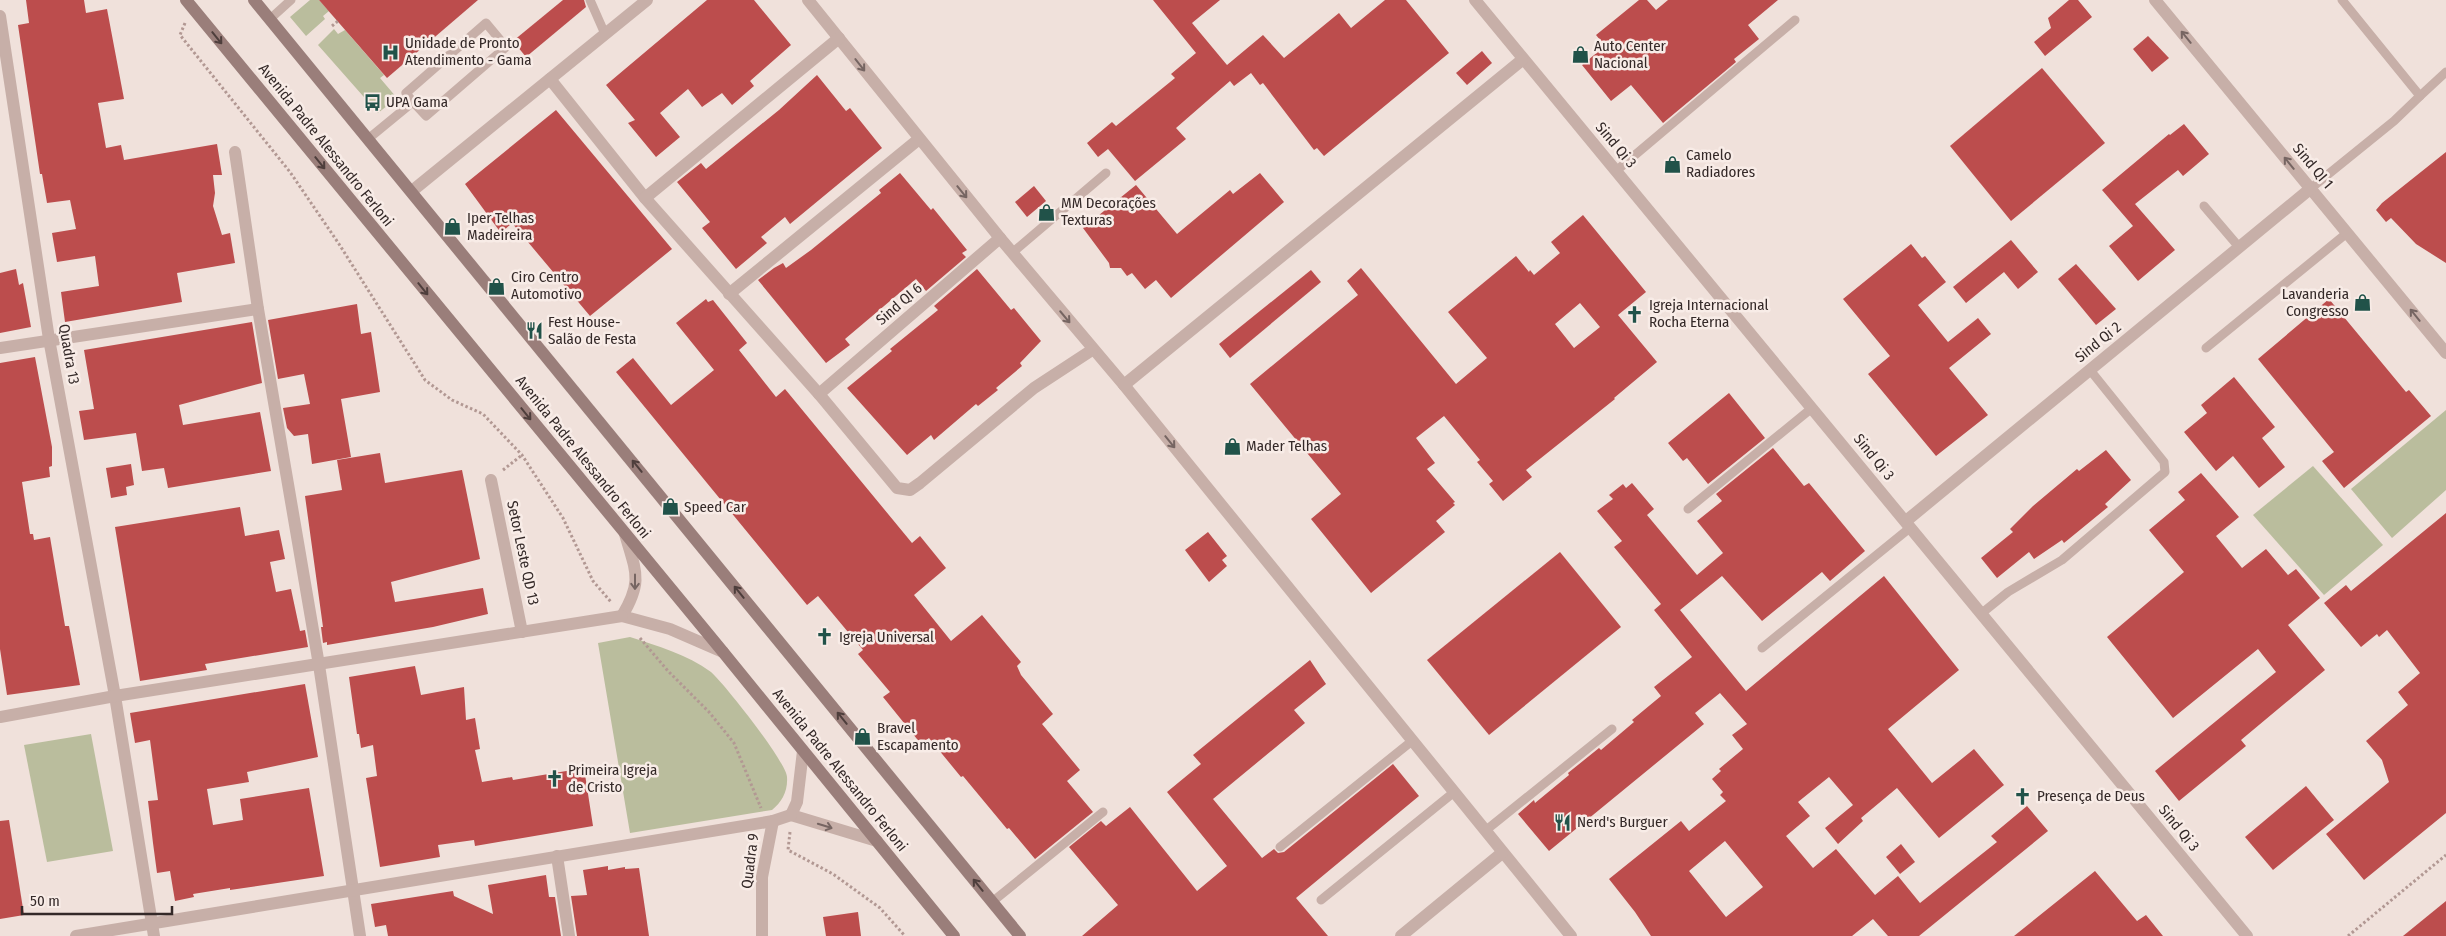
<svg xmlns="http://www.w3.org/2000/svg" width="2446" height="936" font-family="'Fira Sans Condensed',sans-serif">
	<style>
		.green { fill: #babd9d }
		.building { fill: #bc4d4d; fill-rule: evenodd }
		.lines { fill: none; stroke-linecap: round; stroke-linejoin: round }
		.path { stroke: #b29893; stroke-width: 3; stroke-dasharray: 2.5 2.5; stroke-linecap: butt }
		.service { stroke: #c7afa8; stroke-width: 9 }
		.minor { stroke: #c7afa8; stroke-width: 12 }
		.secondary { stroke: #9a7e7a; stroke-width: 12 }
		.oneway { stroke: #766562 }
		.oneway2 { stroke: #4e3e3c }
		.labels { text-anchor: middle; stroke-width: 5; stroke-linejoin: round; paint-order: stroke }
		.poi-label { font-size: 15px; fill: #342928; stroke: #f8ece7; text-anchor: start }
		.street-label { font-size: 15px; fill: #342928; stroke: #f8ece7 }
	</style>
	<rect width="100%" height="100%" fill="#f0e1db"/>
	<g class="green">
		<polygon points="310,0 319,0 329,11 323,16 325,19 306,36 290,17"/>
		<polygon points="334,29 338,34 345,30 384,75 380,78 397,98 378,113 318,45"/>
		<polygon points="2446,410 2446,490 2392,538 2351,489"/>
		<polygon points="2313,466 2383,545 2324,595 2253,515"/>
		<path d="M630,637C657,646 687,654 711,672C723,682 787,763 787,777C788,791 782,802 772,810L630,833L598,643Z"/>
		<polygon points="91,734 113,851 47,862 24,745"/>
	</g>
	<g class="building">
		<polygon points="26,0 84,0 86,13 107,9 124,99 98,103 106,148 121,145 124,160 217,144 222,175 213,175 215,193 213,206 222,235 230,233 235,263 177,273 182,302 65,322 61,292 99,286 95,256 57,262 52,233 76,229 70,200 47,203 42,174 40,174 18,25 29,23"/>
		<polygon points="319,0 478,0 387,78"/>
		<polygon points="563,0 584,0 586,7 526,57 513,41"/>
		<polygon points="707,0 754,0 791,45 750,81 754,86 732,105 722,93 702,107 688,89 660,113 680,137 656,157 628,123 635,120 606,85"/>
		<polygon points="1153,0 1220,0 1192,23 1227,65 1263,35 1284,58 1339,13 1351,28 1385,0 1406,0 1449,53 1324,156 1317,148 1314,150 1263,83 1260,85 1251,73 1234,86 1230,81 1176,128 1186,139 1135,181 1108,149 1098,157 1087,143 1112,122 1116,126 1175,78 1171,74 1196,53"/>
		<polygon points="1639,0 1647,0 1656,10 1668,0 1778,0 1748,25 1759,39 1734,59 1736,62 1663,123 1631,85 1611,101 1582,65 1605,46 1596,35"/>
		<polygon points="2069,0 2078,0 2092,17 2045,56 2034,42 2051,28 2048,18"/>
		<polygon points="2148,36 2169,58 2152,72 2133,49"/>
		<polygon points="1482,51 1492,63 1467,85 1456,73"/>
		<polygon points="2042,68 2105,143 2011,221 1950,146"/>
		<polygon points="817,75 846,111 850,108 882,148 790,224 785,217 761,237 767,243 736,269 702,228 710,222 677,182 701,163 706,169 779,110"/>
		<polygon points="556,110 672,249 590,316 512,223 501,233 465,184"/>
		<polygon points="2184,124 2209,154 2183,176 2178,170 2135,204 2175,250 2138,281 2109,246 2133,226 2102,190 2169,134 2170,135"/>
		<polygon points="2446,152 2446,263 2416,244 2391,218 2386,222 2376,210 2382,203"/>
		<polygon points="900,173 931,210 933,208 967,250 962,253 966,257 926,291 916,279 845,339 850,345 826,363 758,280 774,268 783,263 786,268 811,250 881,193 879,190"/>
		<polygon points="1260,173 1284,202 1171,298 1156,280 1145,289 1132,273 1127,276 1121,268 1110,268 1109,263 1083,228 1136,185 1177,234 1230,190 1233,194"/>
		<polygon points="1034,186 1046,201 1027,217 1015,202"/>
		<path d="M1583,215L1646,292L1618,315L1657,362L1614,398L1615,399L1526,470L1532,477L1503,501L1489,484L1493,481L1477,462L1480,460L1444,416L1416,438L1435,463L1427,469L1455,502L1453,503L1455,505L1436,521L1445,532L1371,593L1311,519L1341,494L1250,384L1358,295L1347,281L1361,268L1456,384L1487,358L1448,312L1516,256L1529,272L1530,270L1534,275L1560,253L1551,242ZM1580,303L1600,327L1574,348L1555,324Z"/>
		<polygon points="2011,240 2038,272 2018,289 2004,272 1966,303 1953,287"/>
		<polygon points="1911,244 1922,258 1925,256 1946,282 1918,305 1948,342 1978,318 1991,334 1949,368 1988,415 1936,456 1868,374 1890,356 1843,299"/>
		<polygon points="2076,264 2116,309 2096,325 2058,279"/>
		<polygon points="16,269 19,285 23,283 31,327 0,333 0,273"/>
		<polygon points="977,269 1011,310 1014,308 1041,341 1020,363 1022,366 996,388 998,390 978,406 976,404 934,440 931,435 907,455 847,388 892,351 890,349 938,310 934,306"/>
		<polygon points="1311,270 1321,282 1230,358 1219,344"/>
		<polygon points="706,299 708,302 713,300 747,343 739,350 776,397 785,389 912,543 920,536 946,568 914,595 951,641 982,615 1021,662 1017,666 1021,675 1053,714 1042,724 1080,770 1067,781 1093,812 1035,859 1009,828 1007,829 963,776 961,777 929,738 921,744 883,697 890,692 858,654 863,650 818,596 807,605 616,372 633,358 671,405 714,370 676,323"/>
		<polygon points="2329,299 2406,392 2409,390 2431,416 2344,488 2322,461 2334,452 2258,359"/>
		<polygon points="357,304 361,334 371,332 380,392 341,399 351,457 312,464 308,434 294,436 287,428 283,408 310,404 304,374 278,379 268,320"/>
		<polygon points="252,322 262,383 179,405 183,425 260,412 271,471 168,488 164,468 142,471 136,433 84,440 79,411 94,409 84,350"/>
		<polygon points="35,357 52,447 52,466 49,467 50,477 22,482 30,534 33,534 34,540 50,537 65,626 69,626 80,685 7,695 0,649 0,363"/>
		<polygon points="2234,377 2275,427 2262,438 2285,467 2259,488 2233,456 2216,471 2184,432 2207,413 2201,405"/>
		<polygon points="1729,393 1765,438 1708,484 1687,458 1683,461 1668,443"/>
		<path d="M1773,448L1804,486L1809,483L1865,551L1830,581L1822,572L1762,621L1722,576L1680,610L1746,691L1884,576L1959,670L1888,729L1932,783L1974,749L2004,785L1939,838L1897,788L1861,818L1863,821L1838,844L1825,828L1853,805L1829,777L1798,802L1810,816L1786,836L1813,868L1836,849L1875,895L1898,876L1920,903L1997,842L1991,836L2027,806L2048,831L1919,936H1888L1873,919L1852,936H1651L1635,912L1609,879L1681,821L1689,831L1726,801L1720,795L1723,792L1712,779L1721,771L1719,769L1743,749L1732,735L1747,724L1720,693L1695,713L1704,724L1549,851L1518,814L1534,800L1535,803L1569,775L1568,773L1599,748L1601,750L1634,722L1632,720L1661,696L1654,687L1692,657L1654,610L1661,604L1614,547L1622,541L1597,511L1613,499L1609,495L1623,484L1626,488L1632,483L1654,509L1647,515L1697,575L1723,553L1697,521L1722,501L1716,494ZM1725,841L1763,887L1726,917L1689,871Z"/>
		<polygon points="2106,450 2131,480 2105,504 2108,507 2064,543 2062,540 2034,559 2029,552 1997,578 1981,558 2013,532 2010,529 2033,506 2077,469 2079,471"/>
		<polygon points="380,453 385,483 462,470 480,559 391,582 395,602 483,588 488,614 433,627 327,645 327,642 323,643 321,627 323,627 305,496 342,490 337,460"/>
		<polygon points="131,464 134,485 126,487 127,495 111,498 106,468"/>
		<polygon points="2201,473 2239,517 2216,536 2242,568 2266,549 2288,575 2296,569 2320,598 2288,625 2325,670 2241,740 2246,746 2179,801 2155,771 2276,672 2258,649 2173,718 2107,637 2184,572 2149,530 2185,500 2178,492"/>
		<polygon points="240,507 245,536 279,530 285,559 270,562 276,592 291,589 300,631 305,630 308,647 205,664 207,670 140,681 115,527"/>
		<polygon points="2446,513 2446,813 2364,880 2326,834 2389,782 2382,760 2366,741 2408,705 2398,692 2420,673 2387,630 2379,637 2377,634 2361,647 2324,603 2346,585 2351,591"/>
		<polygon points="1208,532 1227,556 1222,560 1227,566 1209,582 1185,550"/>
		<polygon points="1560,552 1621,627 1489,735 1427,660"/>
		<polygon points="1310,660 1326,684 1294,710 1305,723 1213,799 1262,858 1274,849 1278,853 1284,852 1393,764 1419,796 1296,898 1328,936 1082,936 1118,905 1069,847 1101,821 1106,826 1130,807 1197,891 1227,866 1167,792 1201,764 1193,755"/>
		<polygon points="415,666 421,695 464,687 466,720 475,718 480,749 475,750 482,782 512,777 513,780 584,768 593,826 475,846 474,840 438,845 440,857 380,867 366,778 377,776 373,745 361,748 359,734 357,734 349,677"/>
		<polygon points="305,684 318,757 247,772 249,782 207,789 213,825 243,820 240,799 309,788 324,876 230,890 230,888 193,894 194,897 175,901 170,871 157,873 153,843 148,801 158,800 150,740 135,743 130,713"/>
		<polygon points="2306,786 2334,820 2273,870 2245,837"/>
		<polygon points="9,820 24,915 0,919 0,821"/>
		<polygon points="1901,844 1915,862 1900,874 1886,857"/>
		<polygon points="608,866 608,870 625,867 625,869 639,868 649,936 577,936 571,896 587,895 583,870"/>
		<polygon points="2095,871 2137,921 2146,915 2163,936 2014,936"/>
		<polygon points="546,875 549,897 555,897 561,936 388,936 386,925 375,927 371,904 453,891 454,896 493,914 488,885"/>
		<polygon points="2446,901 2446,936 2403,936"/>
		<polygon points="858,912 861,936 826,936 823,917"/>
	</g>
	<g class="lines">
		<g class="path">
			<polyline points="185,23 180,35 290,172 339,244 425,380 452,400 483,414 522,455 563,518 593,581 611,602"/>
			<polyline points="332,26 338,21"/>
			<polyline points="503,470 522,455"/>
			<polyline points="640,638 668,671 709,712 734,743 761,808"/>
			<polyline points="790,832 788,850 833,874 880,908 905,936"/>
			<polyline points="2348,936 2446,855"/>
		</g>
		<g class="service">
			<polyline points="590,0 605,34"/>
			<polyline points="270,19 291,0"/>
			<polyline points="2420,96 2446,72"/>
			<polyline points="368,139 413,102 426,116 506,47 486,23 406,93 413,102"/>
			<polyline points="1616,171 1795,20"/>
			<polyline points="2310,189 2394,121 2420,96 2342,0"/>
			<polyline points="2204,206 2239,247"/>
			<polyline points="1012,253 1106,173"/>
			<polyline points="2206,348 2347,233"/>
			<polyline points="1688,509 1812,408"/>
			<polyline points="1982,613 2008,592 2062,560 2165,472 2164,462 2090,370"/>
			<polyline points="1762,648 1911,527"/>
			<polyline points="1485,831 1612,729"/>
			<polyline points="1280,847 1412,741"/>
			<polyline points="1321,900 1453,793"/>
			<polyline points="992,902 1103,812"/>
		</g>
		<g class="minor">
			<polyline points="808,0 1000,238 1124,385 1571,936"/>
			<polyline points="1475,0 2247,936"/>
			<polyline points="2155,0 2446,353"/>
			<polyline points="0,16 49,339 115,696 154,936"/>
			<polyline points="550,79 645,198 819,394 897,488 910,490 920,483 1034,388 1092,350"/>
			<polyline points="235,152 258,309 319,665 360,936"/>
			<polyline points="412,191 647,0"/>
			<polyline points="645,198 839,38"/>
			<polyline points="729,294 919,139"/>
			<polyline points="0,348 258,309"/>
			<polyline points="1124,385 1522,60"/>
			<polyline points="819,394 1000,238"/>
			<polyline points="491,480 522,632"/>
			<polyline points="1906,521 2310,189"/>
			<path d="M625,534C636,572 643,581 622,616L670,629L723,652"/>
			<polyline points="0,717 115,696 622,616"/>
			<polyline points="803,751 797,802 791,815 877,841"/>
			<polyline points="557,856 569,936"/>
			<polyline points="76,936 773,821 791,815"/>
			<polyline points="762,936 762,877 773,821"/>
			<polyline points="1401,936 1502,853"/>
		</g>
		<g class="secondary">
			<polyline points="186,0 723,652 954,936"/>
			<polyline points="254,0 1020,936"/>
		</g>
	</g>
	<defs><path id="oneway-shaft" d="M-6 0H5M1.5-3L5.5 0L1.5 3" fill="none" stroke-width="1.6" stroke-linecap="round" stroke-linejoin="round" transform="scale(1.25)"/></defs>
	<g class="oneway">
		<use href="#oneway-shaft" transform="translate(2186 37) rotate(-129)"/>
		<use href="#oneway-shaft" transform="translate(860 65) rotate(52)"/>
		<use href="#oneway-shaft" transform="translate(2289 163) rotate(-129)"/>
		<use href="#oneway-shaft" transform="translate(962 192) rotate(51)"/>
		<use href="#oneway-shaft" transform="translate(2415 315) rotate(-129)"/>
		<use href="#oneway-shaft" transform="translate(1065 317) rotate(50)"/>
		<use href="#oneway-shaft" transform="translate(1170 442) rotate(51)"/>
		<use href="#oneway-shaft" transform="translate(635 582) rotate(90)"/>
		<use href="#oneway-shaft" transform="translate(825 826) rotate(17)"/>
	</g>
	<g class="oneway2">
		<use href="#oneway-shaft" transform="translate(217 38) rotate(51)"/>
		<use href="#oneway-shaft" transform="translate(320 163) rotate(51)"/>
		<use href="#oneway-shaft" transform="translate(423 289) rotate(51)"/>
		<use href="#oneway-shaft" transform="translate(526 414) rotate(51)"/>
		<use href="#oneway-shaft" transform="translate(637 466) rotate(-129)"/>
		<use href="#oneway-shaft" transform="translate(739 592) rotate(-129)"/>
		<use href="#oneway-shaft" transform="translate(842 718) rotate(-129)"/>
		<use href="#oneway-shaft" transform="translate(978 885) rotate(-129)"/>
	</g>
	<defs>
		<symbol id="hospital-bare" viewBox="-9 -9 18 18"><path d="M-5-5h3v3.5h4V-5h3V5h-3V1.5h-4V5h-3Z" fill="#215249" stroke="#f8ece7" stroke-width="2.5" paint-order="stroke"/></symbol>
		<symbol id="shop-bare" viewBox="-9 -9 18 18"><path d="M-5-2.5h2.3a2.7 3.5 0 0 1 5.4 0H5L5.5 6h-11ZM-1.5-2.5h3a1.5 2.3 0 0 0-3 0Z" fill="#215249" stroke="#f8ece7" stroke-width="2.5" paint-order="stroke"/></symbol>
		<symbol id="bus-bare" viewBox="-9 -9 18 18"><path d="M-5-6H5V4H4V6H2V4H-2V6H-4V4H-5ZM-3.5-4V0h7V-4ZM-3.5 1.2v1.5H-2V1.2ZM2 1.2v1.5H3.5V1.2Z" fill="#215249" stroke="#f8ece7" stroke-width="2.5" paint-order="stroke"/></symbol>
		<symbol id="church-bare" viewBox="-9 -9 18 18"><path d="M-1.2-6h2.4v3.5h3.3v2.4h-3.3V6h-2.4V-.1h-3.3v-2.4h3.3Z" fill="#215249" stroke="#f8ece7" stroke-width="2.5" paint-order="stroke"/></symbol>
		<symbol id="restaurant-bare" viewBox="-9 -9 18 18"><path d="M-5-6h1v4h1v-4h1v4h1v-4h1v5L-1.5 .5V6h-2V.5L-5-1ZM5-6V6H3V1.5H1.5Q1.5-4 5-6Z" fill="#215249" stroke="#f8ece7" stroke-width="2.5" paint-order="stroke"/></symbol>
	</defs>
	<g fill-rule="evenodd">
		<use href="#hospital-bare" x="378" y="40" width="25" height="25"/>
		<use href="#shop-bare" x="1568" y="42" width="25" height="25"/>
		<use href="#bus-bare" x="360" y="90" width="25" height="25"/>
		<use href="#shop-bare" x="1660" y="152" width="25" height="25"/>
		<use href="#shop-bare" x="1034" y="200" width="25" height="25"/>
		<use href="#shop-bare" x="440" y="214" width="25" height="25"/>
		<use href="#shop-bare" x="484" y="274" width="25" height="25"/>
		<use href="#shop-bare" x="2350" y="290" width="25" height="25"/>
		<use href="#church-bare" x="1622" y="302" width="25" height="25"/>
		<use href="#restaurant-bare" x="522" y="318" width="25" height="25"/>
		<use href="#shop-bare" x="1220" y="434" width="25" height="25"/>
		<use href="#shop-bare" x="658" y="494" width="25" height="25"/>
		<use href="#church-bare" x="812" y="624" width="25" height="25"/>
		<use href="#shop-bare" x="850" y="724" width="25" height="25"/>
		<use href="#church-bare" x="542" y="766" width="25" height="25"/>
		<use href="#church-bare" x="2010" y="784" width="25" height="25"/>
		<use href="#restaurant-bare" x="1550" y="810" width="25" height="25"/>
	</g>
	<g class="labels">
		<g class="poi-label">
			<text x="405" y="48">Unidade de Pronto<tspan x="405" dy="17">Atendimento - Gama</tspan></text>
			<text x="1594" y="51">Auto Center<tspan x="1594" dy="17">Nacional</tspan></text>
			<text x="386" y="107">UPA Gama</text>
			<text x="1686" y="160">Camelo<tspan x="1686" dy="17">Radiadores</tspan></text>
			<text x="1061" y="208">MM Decorações<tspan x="1061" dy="17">Texturas</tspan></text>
			<text x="467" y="223">Iper Telhas<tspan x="467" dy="17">Madeireira</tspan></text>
			<text x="511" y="282">Ciro Centro<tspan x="511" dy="17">Automotivo</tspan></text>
			<text x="2349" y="299" text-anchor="end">Lavanderia<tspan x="2349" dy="17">Congresso</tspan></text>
			<text x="1649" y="310">Igreja Internacional<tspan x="1649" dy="17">Rocha Eterna</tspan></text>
			<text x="548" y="327">Fest House-<tspan x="548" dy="17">Salão de Festa</tspan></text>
			<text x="1246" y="451">Mader Telhas</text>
			<text x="684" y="512">Speed Car</text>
			<text x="839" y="642">Igreja Universal</text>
			<text x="877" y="733">Bravel<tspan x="877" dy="17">Escapamento</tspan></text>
			<text x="568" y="775">Primeira Igreja<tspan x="568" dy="17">de Cristo</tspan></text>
			<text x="2037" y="801">Presença de Deus</text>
			<text x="1577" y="827">Nerd's Burguer</text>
		</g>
		<g class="street-label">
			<text transform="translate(326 145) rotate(51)" y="5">Avenida Padre Alessandro Ferloni</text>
			<text transform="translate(1616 145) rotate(50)" y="5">Sind Qi 3</text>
			<text transform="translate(2313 166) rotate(50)" y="5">Sind QI 1</text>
			<text transform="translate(899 304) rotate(-41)" y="5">Sind QI 6</text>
			<text transform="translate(2098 342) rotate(-39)" y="5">Sind Qi 2</text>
			<text transform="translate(69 354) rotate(80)" y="5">Quadra 13</text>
			<text transform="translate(583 457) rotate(51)" y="5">Avenida Padre Alessandro Ferloni</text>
			<text transform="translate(1874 457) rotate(51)" y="5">Sind Qi 3</text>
			<text transform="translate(523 553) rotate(78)" y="5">Setor Leste QD 13</text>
			<text transform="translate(840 770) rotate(51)" y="5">Avenida Padre Alessandro Ferloni</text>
			<text transform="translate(2179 828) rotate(51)" y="5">Sind Qi 3</text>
			<text transform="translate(750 861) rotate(-83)" y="5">Quadra 9</text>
		</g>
	</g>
	<path d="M22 906v8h150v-8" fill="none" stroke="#342928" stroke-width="2.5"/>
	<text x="30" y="906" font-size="15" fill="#342928" stroke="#f8ece7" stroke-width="4" paint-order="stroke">50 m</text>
</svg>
